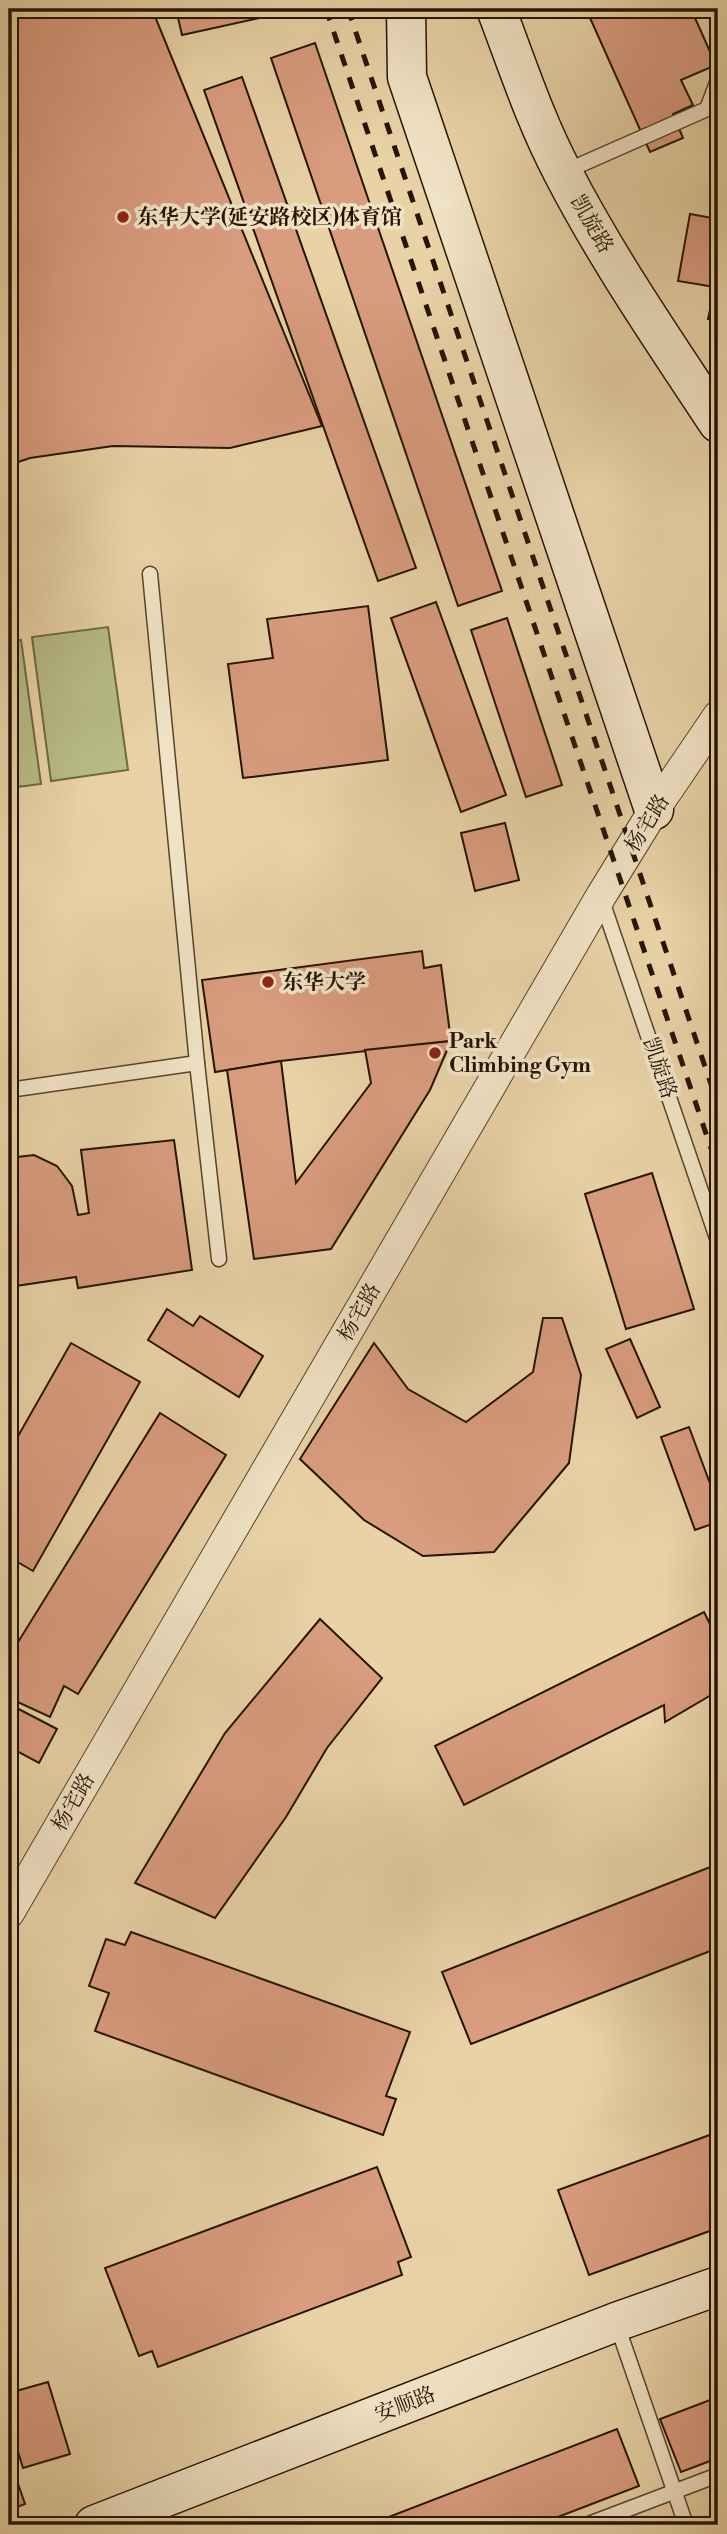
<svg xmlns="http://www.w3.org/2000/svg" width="727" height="2534" font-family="'Libre Bodoni','Noto Serif SC',serif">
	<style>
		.green { fill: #b7bb86; stroke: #6e6844; stroke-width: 2 }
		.building { fill: #d89c7e; stroke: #261402; stroke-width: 2 }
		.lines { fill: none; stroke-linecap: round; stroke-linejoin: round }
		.lane-casing { stroke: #56442b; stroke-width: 17 }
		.street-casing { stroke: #56442b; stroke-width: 32 }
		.secondary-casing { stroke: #261402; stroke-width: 41 }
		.lane { stroke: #f0e2c5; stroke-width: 14 }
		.street { stroke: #f0e2c5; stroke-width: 30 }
		.secondary { stroke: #f0e2c5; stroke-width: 38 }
		.rail { stroke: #261402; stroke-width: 5; stroke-dasharray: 12 12; stroke-linecap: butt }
		.poi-dot { fill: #8f2418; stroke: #f0e2c5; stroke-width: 2.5 }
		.labels { text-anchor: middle; stroke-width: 7; stroke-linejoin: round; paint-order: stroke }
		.poi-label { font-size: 21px; font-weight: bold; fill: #261402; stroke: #f0e2c5; text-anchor: start }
		.street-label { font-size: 21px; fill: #261402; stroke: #f0e2c5 }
	</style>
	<rect width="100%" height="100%" fill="#e8d2a6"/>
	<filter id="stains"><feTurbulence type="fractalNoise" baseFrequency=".00286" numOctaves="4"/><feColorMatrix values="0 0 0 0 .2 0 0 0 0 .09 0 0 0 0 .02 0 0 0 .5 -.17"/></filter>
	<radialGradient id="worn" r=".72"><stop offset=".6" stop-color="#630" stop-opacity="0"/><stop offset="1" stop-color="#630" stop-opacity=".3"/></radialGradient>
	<g class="green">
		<polygon points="108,627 128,770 51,781 32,637"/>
		<polygon points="21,640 41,784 9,788 9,642"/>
	</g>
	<g class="building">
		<polygon points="9,9 152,9 322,426 230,448 113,446 30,458 9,465"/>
		<polygon points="176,9 300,9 182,35"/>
		<polygon points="586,9 691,9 716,65 681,80 693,105 673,114 683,138 650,152"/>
		<polygon points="315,43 502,591 458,606 271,58"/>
		<polygon points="242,77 416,568 378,581 204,90"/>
		<polygon points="690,214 718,219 718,321 708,319 715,287 678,281"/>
		<polygon points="436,602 506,795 461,812 391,618"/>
		<polygon points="368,606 388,760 243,778 228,664 273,658 267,619"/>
		<polygon points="507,618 562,785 526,797 471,630"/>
		<polygon points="505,823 519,880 475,891 461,833"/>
		<polygon points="422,951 424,968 441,965 451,1041 281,1061 215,1072 202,980"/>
		<polygon points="451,1041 430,1090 331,1249 254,1259 227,1070 281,1061 296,1183 371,1083 365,1050"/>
		<polygon points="174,1140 192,1270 78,1288 76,1277 9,1287 9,1158 34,1155 57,1166 72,1186 78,1215 89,1213 81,1150"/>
		<polygon points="652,1173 694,1309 626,1329 585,1194"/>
		<polygon points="167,1309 193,1326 200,1316 263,1356 239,1397 148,1340"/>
		<polygon points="543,1318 562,1318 581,1375 569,1463 494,1552 423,1556 364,1520 300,1459 374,1343 408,1389 466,1422 533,1372"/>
		<polygon points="630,1339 660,1407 637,1418 606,1349"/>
		<polygon points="71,1343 140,1382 33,1571 9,1557 9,1452"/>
		<polygon points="160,1413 226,1455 78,1694 64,1686 50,1717 9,1698 9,1644 15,1647"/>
		<polygon points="689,1427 718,1505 718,1522 695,1530 661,1437"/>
		<polygon points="704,1612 718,1640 718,1672 713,1675 718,1681 718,1691 665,1722 664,1705 464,1805 435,1746"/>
		<polygon points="320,1619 382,1678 327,1748 286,1817 215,1918 135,1883 225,1733"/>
		<polygon points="9,1704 57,1729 39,1763 9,1747"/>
		<polygon points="718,1864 718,1948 471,2044 442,1972"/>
		<polygon points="131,1932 410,2032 386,2096 396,2099 383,2135 95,2031 109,1993 89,1986 106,1939 125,1945"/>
		<polygon points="718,2132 718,2228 589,2275 558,2190"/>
		<polygon points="377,2167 411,2257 398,2262 402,2275 158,2367 152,2351 139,2356 105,2268"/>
		<polygon points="48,2382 70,2454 23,2468 11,2429 9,2430 9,2393"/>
		<polygon points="718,2397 718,2458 681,2472 660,2419"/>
		<polygon points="617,2429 639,2486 537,2525 368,2525"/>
		<polygon points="16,2478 25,2504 9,2510 9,2480"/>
	</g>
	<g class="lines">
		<defs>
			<g id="lane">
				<polyline points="564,172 707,109 718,80"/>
				<polyline points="150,574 197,1063"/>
				<polyline points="601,898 718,1241"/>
				<polyline points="9,1090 197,1063 219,1259"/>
				<polyline points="617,2325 686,2525"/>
				<polyline points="586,2525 718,2475"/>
			</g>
			<polyline id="street" points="9,1913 601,896 654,810 718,716"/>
			<g id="secondary">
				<polyline points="406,9 407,77 654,810"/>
				<path d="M496,9C517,64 535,120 563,173C608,260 664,341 718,423"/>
				<polyline points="94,2525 616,2322 718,2286"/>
			</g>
		</defs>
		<use href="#lane" class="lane-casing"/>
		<use href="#street" class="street-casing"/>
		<use href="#secondary" class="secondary-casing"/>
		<use href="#lane" class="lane"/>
		<use href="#street" class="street"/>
		<use href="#secondary" class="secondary"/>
		<g class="rail">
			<polyline points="326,9 718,1169"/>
			<polyline points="348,9 718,1105"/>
		</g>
	</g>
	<g class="poi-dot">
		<circle cx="123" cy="217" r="7"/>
		<circle cx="268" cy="982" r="7"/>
		<circle cx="435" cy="1053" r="7"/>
	</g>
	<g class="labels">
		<g class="poi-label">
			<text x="137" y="224">东华大学(延安路校区)体育馆</text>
			<text x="282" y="989">东华大学</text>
			<text x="449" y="1048">Park<tspan x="449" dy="24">Climbing Gym</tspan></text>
		</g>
		<g class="street-label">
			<text transform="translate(592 224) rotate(60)" y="7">凯旋路</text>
			<text transform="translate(647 823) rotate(-58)" y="7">杨宅路</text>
			<text transform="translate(660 1068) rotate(71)" y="7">凯旋路</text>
			<text transform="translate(359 1312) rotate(-60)" y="7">杨宅路</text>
			<text transform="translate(73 1802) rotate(-60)" y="7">杨宅路</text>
			<text transform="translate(405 2404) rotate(-21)" y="7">安顺路</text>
		</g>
	</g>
	<rect width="727" height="2534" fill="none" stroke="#e8d2a6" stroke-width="35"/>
	<rect x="10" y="10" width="706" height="2513" fill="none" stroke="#261402" stroke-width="3.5"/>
	<rect x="18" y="18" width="692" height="2499" fill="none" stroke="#261402" stroke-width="2"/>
	<rect width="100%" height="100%" filter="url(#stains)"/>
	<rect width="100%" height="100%" fill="url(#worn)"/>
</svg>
